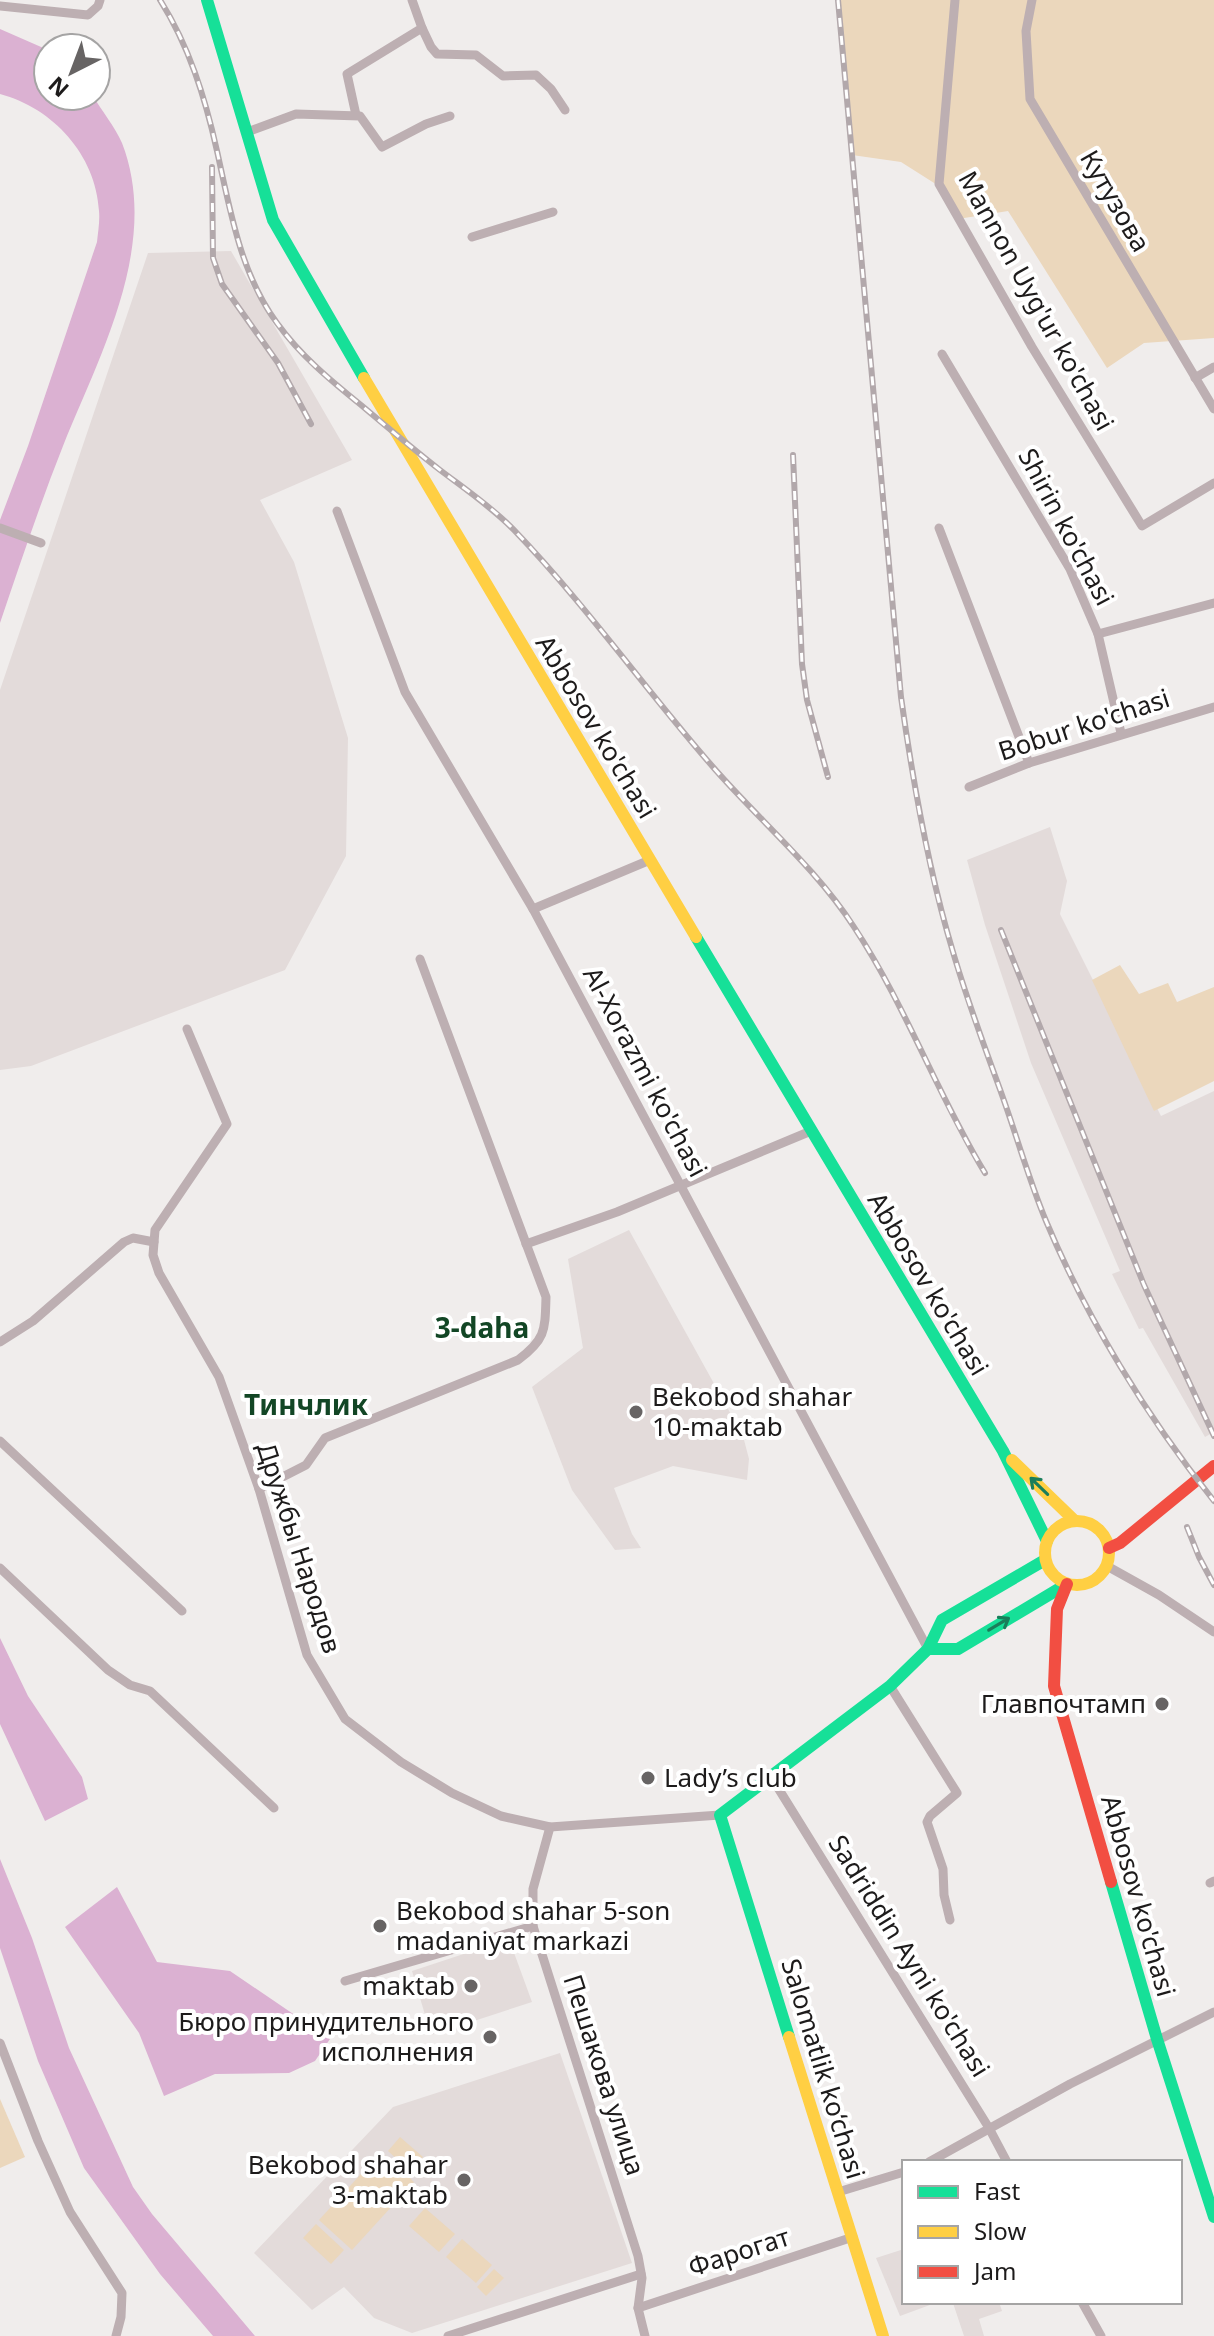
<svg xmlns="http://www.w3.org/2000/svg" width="1214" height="2336" font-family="'Noto Sans',sans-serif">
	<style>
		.built { fill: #e3dbda }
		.green { fill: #ebd7bc }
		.water { fill: #dbb1d2 }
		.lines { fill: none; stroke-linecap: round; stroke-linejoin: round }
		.street { stroke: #bdafb2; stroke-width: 9 }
		.fast { stroke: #16e098; stroke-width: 12 }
		.slow { stroke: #ffcf43; stroke-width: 12 }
		.jam { stroke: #f24e42; stroke-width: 12 }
		.rail-casing { stroke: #b2a8ab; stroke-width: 6 }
		.rail { stroke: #fff; stroke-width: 3; stroke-dasharray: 9; stroke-linecap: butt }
		.oneway { stroke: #1a7e5a }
		.poi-dot { fill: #676464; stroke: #fff; stroke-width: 3 }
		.labels { text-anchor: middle; stroke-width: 8; stroke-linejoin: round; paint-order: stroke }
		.street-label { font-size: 26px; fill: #1d1b1b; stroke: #fff }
		.poi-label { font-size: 26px; fill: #1d1b1b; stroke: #fff; text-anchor: end }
		.neighbourhood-label { font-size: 28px; font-weight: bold; fill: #124625; stroke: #fff }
	</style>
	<rect width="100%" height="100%" fill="#f0edec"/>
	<g class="built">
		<polygon points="231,251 352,460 260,500 294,562 348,738 346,856 285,970 31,1066 0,1070 0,690 148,253"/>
		<polygon points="1050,827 1067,881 1060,914 1161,1116 1214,1091 1214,1432 1205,1437 1143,1328 1139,1329 1112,1274 1120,1271 1031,1063 985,925 967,860"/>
		<polygon points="629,1230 743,1436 749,1459 747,1480 673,1466 614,1488 632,1534 641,1548 615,1550 572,1490 532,1387 583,1348 568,1259"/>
		<polygon points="509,1939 532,2002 431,2035 412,1971"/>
		<polygon points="560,2053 632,2263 412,2333 374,2318 344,2287 312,2310 254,2253 393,2107"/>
		<polygon points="904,2249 904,2302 938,2302 900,2316 876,2258"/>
		<polygon points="957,2302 999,2302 1002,2311 979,2319 984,2336 964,2336 953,2303"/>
	</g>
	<g class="green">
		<polygon points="839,0 1214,0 1214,338 1144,343 1107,368 1008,211 958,219 942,188 901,162 852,155"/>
		<polygon points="1120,965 1139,994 1168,983 1177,1002 1214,987 1214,1081 1154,1111 1092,980"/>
		<polygon points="0,2099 25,2157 0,2168"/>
		<polygon points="400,2137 423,2157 410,2171 388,2151"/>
		<polygon points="381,2152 414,2182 352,2250 319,2220"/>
		<polygon points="425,2208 455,2234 439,2252 409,2226"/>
		<polygon points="316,2224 344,2250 331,2264 303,2238"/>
		<polygon points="462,2239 492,2265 476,2283 446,2257"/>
		<polygon points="494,2269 504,2278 486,2296 477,2287"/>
	</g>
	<g class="water">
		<path d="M0,29L48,50V96H93C102,111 115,127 122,143C161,244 100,354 63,446C40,504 20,564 0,623V520L28,446L97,242C98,232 100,221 99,211C96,155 53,108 0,94Z"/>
		<polygon points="0,1638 28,1696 82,1777 88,1799 45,1821 0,1724"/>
		<polygon points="0,1859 32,1938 69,2048 133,2187 152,2214 255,2336 213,2336 160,2274 84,2168 38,2061 0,1948"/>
		<polygon points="117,1887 157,1962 230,1971 330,2039 315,2061 289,2073 215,2074 164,2096 139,2033 65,1927"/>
	</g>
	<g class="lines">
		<g class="street">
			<polyline points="955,0 939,184 1032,347 1142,526 1214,483"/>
			<polyline points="1032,0 1026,31 1030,99 1214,409"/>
			<polyline points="0,6 88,15 98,6 100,0"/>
			<polyline points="422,28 431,47 437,54 476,55 503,76 536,75 551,89 565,110"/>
			<polyline points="356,115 347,74 422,28 412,0"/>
			<polyline points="247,132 296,114 360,116 382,147 426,124 450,116"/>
			<polyline points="472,237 553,212"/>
			<polyline points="942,354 1070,569 1098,634 1121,733"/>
			<polyline points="1195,378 1214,367"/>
			<polyline points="337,511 405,692 533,909 928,1649"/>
			<polyline points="0,528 41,543"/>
			<polyline points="939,528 1029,763"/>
			<polyline points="1098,634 1214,603"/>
			<polyline points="969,787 1029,763 1214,707"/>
			<polyline points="533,909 650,860"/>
			<polyline points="187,1029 227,1124 155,1230 153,1255 159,1273 219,1377 259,1489 307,1655 345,1719 401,1762 452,1793 501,1816 550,1827 720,1815"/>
			<polyline points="526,1244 617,1212 811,1131"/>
			<polyline points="0,1342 33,1321 124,1242 133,1238 154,1242"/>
			<polyline points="0,1441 182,1611"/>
			<path d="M259,1489L306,1465L325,1438L518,1360C546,1339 545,1330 546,1297L420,959"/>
			<polyline points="1107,1566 1159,1595 1214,1632"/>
			<polyline points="0,1568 108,1670 130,1685 150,1691 274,1808"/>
			<polyline points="890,1686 957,1793 930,1816 927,1822 943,1869 944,1895 950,1920"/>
			<polyline points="770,1775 989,2128 1007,2162"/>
			<polyline points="550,1827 533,1889 533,1926 638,2256 642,2278 638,2308 645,2336"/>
			<polyline points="1210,1883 1214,1881"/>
			<polyline points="345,1981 533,1926"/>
			<polyline points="0,2043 38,2141 70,2212 122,2293 121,2317 116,2336"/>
			<polyline points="929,2162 1070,2084 1214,2012"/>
			<polyline points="838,2192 904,2172"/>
			<polyline points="1082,2302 1101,2336"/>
			<polyline points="638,2308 853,2237"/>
			<polyline points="448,2336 641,2274"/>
		</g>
		<g class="fast">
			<polyline points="207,0 273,220 364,378"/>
			<polyline points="696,937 1003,1451 1047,1541"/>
			<polyline points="928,1649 958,1649 1067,1584"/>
			<polyline points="1111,1882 1157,2039 1214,2217"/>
			<polyline points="789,2037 720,1815 890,1686 928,1649 942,1620 1045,1560"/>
		</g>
		<g class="slow">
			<polyline points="364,378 696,937"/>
			<polyline points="1012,1460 1075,1521"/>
			<circle cx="1077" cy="1553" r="32"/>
			<polyline points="789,2037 883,2336"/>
		</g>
		<g class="jam">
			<polyline points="1109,1548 1120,1543 1214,1466"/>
			<polyline points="1067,1584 1057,1609 1054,1686 1111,1882"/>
		</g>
		<defs>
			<g id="rail">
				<path d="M160,0C189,46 205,97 217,151C230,209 240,273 277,323C300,355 330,380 361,405C387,427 413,449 440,470C465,489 493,508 514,530C586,605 645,689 713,767C759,820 816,868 854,927C905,1004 937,1094 985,1173"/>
				<path d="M838,0L901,697C913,783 928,869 953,952C967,1000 985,1048 1002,1095C1017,1137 1029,1180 1046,1221C1087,1319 1147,1417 1214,1501"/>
				<polyline points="212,167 213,258 222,284 278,363 311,424"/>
				<polyline points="793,455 802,664 807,700 828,777"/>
				<polyline points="1001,930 1144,1285 1214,1436"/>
				<polyline points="1187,1527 1199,1557 1214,1585"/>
			</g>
		</defs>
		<use href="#rail" class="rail-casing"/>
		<use href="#rail" class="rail"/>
	</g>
	<defs><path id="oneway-shaft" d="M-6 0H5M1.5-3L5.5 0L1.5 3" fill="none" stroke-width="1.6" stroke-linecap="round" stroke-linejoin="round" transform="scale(2)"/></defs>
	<g class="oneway">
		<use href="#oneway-shaft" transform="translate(1039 1486) rotate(-136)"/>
		<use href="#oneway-shaft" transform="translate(999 1624) rotate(-31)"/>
	</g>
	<g class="poi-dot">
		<circle cx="636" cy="1412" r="8"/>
		<circle cx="1162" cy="1704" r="8"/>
		<circle cx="648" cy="1778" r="8"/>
		<circle cx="380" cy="1926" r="8"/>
		<circle cx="471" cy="1986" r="8"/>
		<circle cx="490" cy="2037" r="8"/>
		<circle cx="464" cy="2180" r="8"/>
	</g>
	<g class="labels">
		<g class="street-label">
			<text transform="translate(1115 201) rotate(60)" y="9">Кутузова</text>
			<text transform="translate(1036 301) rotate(61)" y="9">Mannon Uyg'ur ko'chasi</text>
			<text transform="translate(1066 527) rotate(62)" y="9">Shirin ko'chasi</text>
			<text transform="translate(1084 725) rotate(-18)" y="9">Bobur ko'chasi</text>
			<text transform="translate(596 727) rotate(59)" y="9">Abbosov ko'chasi</text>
			<text transform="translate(645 1072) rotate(62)" y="9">Al-Xorazmi ko'chasi</text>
			<text transform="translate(928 1284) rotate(59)" y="9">Abbosov ko'chasi</text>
			<text transform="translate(299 1548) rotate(72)" y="9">Дружбы Народов</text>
			<text transform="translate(1138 1896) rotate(74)" y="9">Abbosov ko'chasi</text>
			<text transform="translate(909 1956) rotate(58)" y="9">Sadriddin Ayni ko'chasi</text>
			<text transform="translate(823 2069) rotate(73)" y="9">Salomatlik ko‘chasi</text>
			<text transform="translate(604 2075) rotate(72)" y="9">Пешакова улица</text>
			<text transform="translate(739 2252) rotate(-18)" y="9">Фарогат</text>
		</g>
		<g class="poi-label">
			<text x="652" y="1406" text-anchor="start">Bekobod shahar<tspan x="652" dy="30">10-maktab</tspan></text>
			<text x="1146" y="1713">Главпочтамп</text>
			<text x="664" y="1787" text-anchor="start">Lady’s club</text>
			<text x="396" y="1920" text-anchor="start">Bekobod shahar 5-son<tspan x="396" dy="30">madaniyat markazi</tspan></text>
			<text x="455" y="1995">maktab</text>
			<text x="474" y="2031">Бюро принудительного<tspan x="474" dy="30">исполнения</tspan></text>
			<text x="448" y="2174">Bekobod shahar<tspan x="448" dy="30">3-maktab</tspan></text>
		</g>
		<g class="neighbourhood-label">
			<text x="482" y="1338">3-daha</text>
			<text x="306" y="1415">Тинчлик</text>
		</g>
	</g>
	<rect x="902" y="2160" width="280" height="144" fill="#ffffff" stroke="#a5a4a4" stroke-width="2"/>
	<rect x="918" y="2186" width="40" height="12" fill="#16e098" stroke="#a5a4a4" stroke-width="2"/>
	<text x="974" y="2200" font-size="24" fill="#1d1b1b">Fast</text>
	<rect x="918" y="2226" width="40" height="12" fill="#ffcf43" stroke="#a5a4a4" stroke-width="2"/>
	<text x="974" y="2240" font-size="24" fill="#1d1b1b">Slow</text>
	<rect x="918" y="2266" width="40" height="12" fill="#f24e42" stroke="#a5a4a4" stroke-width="2"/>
	<text x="974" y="2280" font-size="24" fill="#1d1b1b">Jam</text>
	<g transform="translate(72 72) rotate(222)"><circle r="38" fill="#ffffff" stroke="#a5a4a4" stroke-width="2"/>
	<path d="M0-6L14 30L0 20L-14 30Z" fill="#676464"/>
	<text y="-12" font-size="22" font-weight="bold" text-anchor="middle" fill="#1d1b1b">N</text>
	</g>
</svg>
